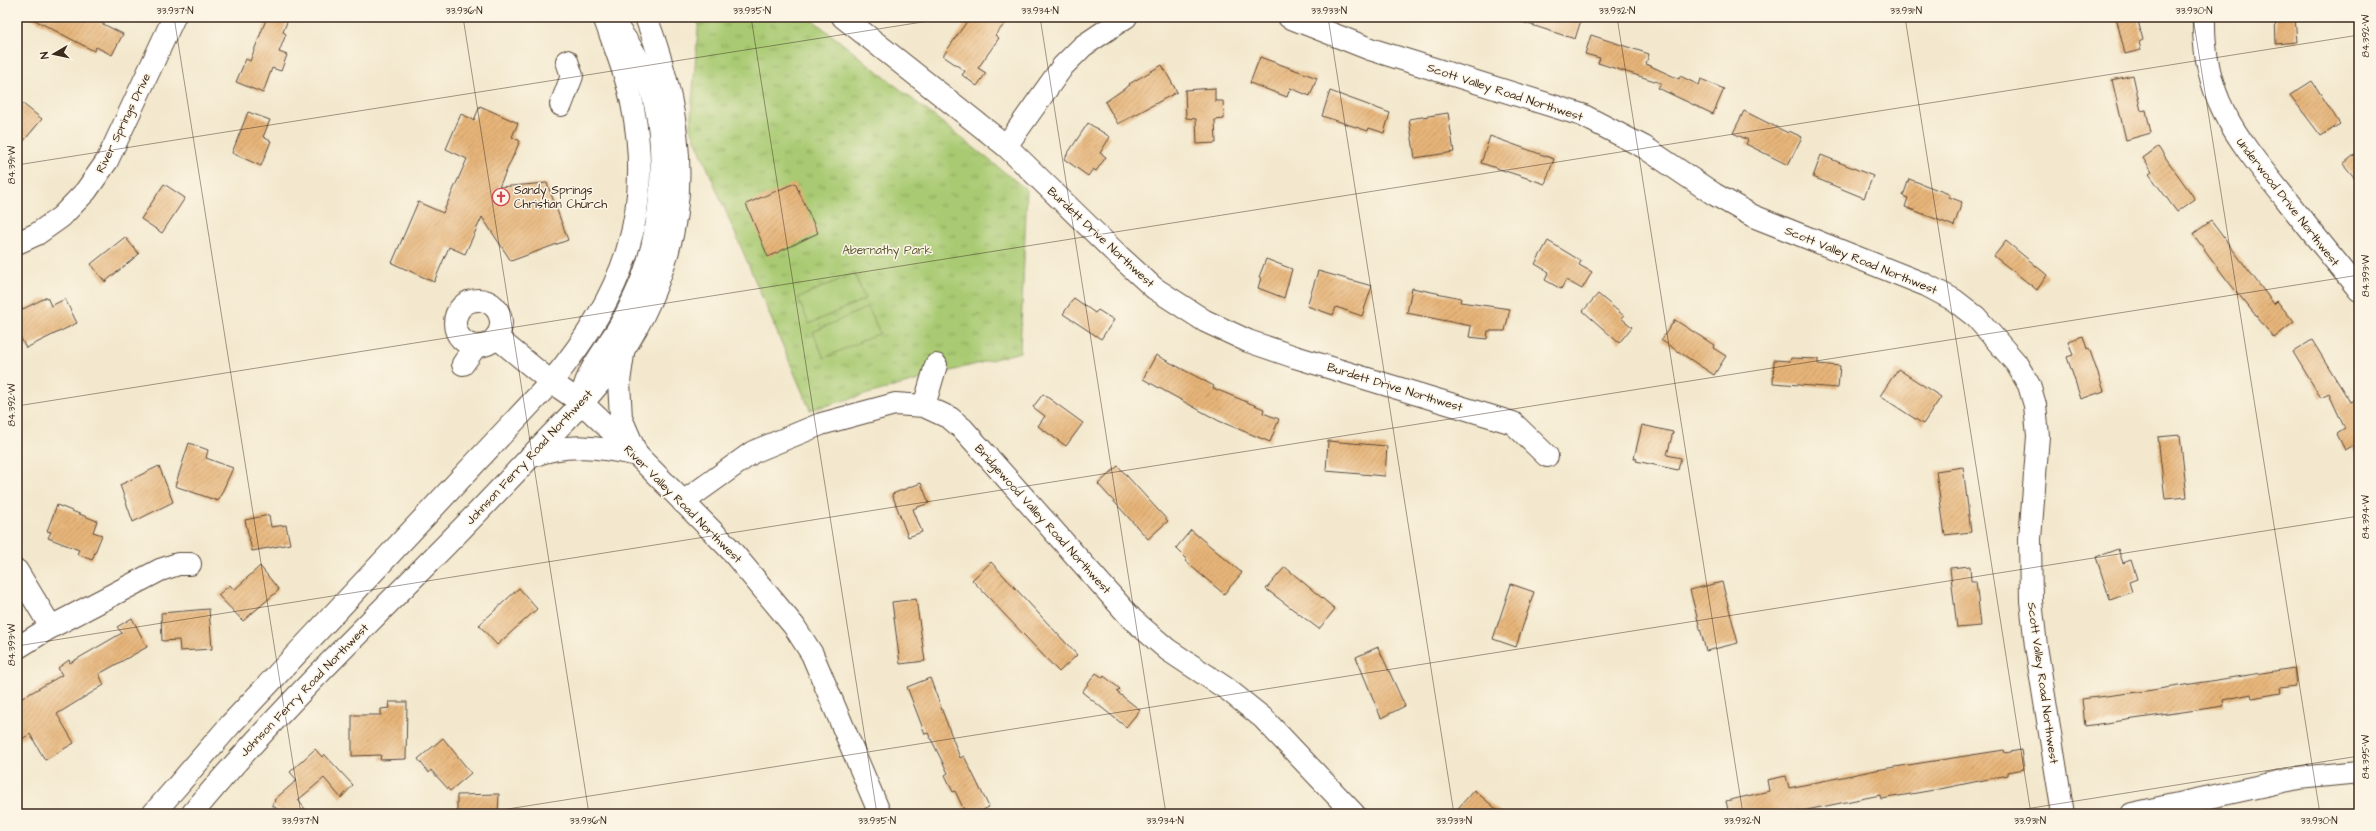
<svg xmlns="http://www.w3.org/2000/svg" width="2376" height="831" font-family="'Architects Daughter',sans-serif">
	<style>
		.park { fill: url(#park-tufts); stroke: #727a48 }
		.garden { fill: #a9ca72; stroke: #727a48 }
		.building { fill: url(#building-hatch) }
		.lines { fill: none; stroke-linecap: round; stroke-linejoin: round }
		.minor-casing { stroke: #574638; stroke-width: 24 }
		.major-casing { stroke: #574638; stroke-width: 24 }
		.minor { stroke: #fff; stroke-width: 22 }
		.major { stroke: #fff; stroke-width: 22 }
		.ticks { fill: none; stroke: #3b2a1e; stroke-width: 1; stroke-opacity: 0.45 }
		.labels { text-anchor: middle; stroke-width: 3; stroke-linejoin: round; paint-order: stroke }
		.street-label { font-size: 12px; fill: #3b2a1e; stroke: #fcf5e5 }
		.poi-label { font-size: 12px; fill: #3b2a1e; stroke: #fcf5e5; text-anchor: start }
		.park-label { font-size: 12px; fill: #5c5a37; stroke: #fcf5e5 }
		.neatline { fill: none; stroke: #3b2a1e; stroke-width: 1.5 }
		.ticks-label { font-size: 10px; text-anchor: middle; fill: #3b2a1e }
	</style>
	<defs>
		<pattern id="park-tufts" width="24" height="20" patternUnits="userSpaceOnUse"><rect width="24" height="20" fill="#a9ca72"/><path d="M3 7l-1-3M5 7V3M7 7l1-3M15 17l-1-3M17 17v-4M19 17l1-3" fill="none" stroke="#8ba45d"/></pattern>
		<pattern id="building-hatch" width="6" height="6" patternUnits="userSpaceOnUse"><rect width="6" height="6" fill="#e7b579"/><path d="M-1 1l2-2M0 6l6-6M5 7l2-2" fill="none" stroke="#bc9363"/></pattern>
	</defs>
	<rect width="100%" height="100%" fill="#fcf5e5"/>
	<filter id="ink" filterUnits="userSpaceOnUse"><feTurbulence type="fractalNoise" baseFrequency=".025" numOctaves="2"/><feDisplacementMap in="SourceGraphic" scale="8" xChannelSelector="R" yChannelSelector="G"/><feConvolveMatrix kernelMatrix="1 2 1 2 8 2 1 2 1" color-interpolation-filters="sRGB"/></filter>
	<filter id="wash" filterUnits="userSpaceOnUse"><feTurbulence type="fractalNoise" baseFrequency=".012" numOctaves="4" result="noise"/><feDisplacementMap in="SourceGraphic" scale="16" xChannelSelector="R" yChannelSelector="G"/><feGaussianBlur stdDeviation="0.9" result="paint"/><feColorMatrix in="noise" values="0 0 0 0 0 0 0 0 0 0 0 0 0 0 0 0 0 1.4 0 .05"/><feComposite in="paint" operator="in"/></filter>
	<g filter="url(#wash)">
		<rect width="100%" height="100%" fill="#f3e8cd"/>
		<polygon class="park" points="699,17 809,17 1027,190 1020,352 810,410 690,127"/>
		<g class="garden">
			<polygon points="854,273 865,299 809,324 798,298"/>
			<polygon points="868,307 880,333 824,358 813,332"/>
		</g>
		<g id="blocks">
			<g class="building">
				<polygon points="29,17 89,17 123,34 112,55 96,47 94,51"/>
				<polygon points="267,17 289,17 283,32 286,34 279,52 287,55 281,71 272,68 263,93 236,82 246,59 250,61"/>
				<polygon points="970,17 1011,17 995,35 999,38 978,68 986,73 977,86 962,75 965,71 943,56"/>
				<polygon points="1516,17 1582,17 1575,39 1516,20"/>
				<polygon points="2116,17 2137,17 2143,40 2139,42 2141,50 2125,54"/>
				<polygon points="2275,17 2295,17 2297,42 2276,44"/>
				<polygon points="1591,35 1649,54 1646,64 1679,79 1680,76 1699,85 1701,79 1724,89 1713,114 1658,88 1661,83 1598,63 1600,58 1585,54"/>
				<polygon points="1260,57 1317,78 1310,96 1290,88 1287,97 1250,83"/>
				<polygon points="1162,65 1177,92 1118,124 1105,102 1130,85 1129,84"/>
				<polygon points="2133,75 2141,111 2146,110 2151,133 2126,140 2112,80"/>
				<polygon points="2312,81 2340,124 2321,136 2290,95"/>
				<polygon points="1215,88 1215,101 1223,101 1224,119 1215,120 1216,143 1197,144 1196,119 1186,118 1185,90"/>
				<polygon points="1330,91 1390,113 1384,133 1369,128 1368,131 1322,116"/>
				<polygon points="23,104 42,119 17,149 17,111"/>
				<polygon points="480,106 518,123 512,137 520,141 499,187 547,183 568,240 511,261 482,217 465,254 449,247 434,282 392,263 418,202 443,213 467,159 446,149 461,114 474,120"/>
				<polygon points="1744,111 1788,133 1789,131 1802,137 1788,165 1746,144 1748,140 1733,133"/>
				<polygon points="248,112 270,120 263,137 271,141 261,166 232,153"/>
				<polygon points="1448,113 1454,152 1415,158 1409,119"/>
				<polygon points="1088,123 1110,137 1100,153 1106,157 1096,171 1093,169 1088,176 1064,159"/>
				<polygon points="1490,136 1554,159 1545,184 1481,163"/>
				<polygon points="2158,147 2195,199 2177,212 2149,174 2152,172 2143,158"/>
				<polygon points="2359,151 2359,183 2343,164"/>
				<polygon points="1821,155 1873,176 1864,198 1813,177"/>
				<polygon points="1909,179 1949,194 1949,197 1962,202 1954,226 1905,207 1908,198 1903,196"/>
				<polygon points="795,183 818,233 768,257 746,204"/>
				<polygon points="164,184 185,198 162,233 141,219"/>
				<polygon points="2211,221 2274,304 2277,301 2294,322 2274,338 2227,280 2193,234"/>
				<polygon points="125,237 139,254 105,282 91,264"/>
				<polygon points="1548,241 1581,261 1579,265 1592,272 1582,289 1566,280 1561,289 1545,280 1549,272 1535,264"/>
				<polygon points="2006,241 2047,275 2037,290 1994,256"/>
				<polygon points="1266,259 1292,269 1284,298 1258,288 1261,278 1259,277"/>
				<polygon points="1318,271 1372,286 1362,316 1336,307 1333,315 1307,306"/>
				<polygon points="1412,288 1461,298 1460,302 1510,309 1505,331 1488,331 1487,339 1469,337 1471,326 1407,313"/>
				<polygon points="1598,294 1624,316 1621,318 1632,327 1619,343 1583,311"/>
				<polygon points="47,297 51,306 65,299 77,323 26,348 17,331 17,312"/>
				<polygon points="1074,298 1095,313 1098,310 1114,320 1101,339 1063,314"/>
				<polygon points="1675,320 1714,345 1713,348 1726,356 1714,375 1661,340"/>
				<polygon points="2083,336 2087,349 2089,348 2104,391 2081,399 2067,357 2073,355 2068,341"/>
				<polygon points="2312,340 2350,402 2355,400 2359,409 2359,459 2353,446 2345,450 2337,434 2345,429 2329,394 2321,398 2293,352"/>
				<polygon points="1156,355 1214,386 1213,388 1264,409 1263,413 1279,419 1270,442 1219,421 1143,379"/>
				<polygon points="1791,358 1818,359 1818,364 1840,366 1838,388 1773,383 1774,360 1790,361"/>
				<polygon points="1898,369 1941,397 1923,424 1880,396"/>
				<polygon points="1043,394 1083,423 1066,446 1038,426 1045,416 1033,407"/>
				<polygon points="1642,425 1673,432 1667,455 1681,458 1678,470 1636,461 1637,459 1634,458"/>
				<polygon points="2180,435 2187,497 2165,499 2158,437"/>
				<polygon points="1328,441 1387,446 1385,476 1326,471"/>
				<polygon points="189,443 208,450 206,458 233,468 218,501 175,486"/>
				<polygon points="159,466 173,502 133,522 120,485"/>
				<polygon points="1118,466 1168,521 1148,539 1098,484"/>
				<polygon points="1963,467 1971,532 1945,535 1936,471"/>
				<polygon points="921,483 929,503 913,509 922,532 908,537 892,494"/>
				<polygon points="57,505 97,521 93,532 102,535 92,560 77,554 79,550 48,538 51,532 47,531"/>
				<polygon points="269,515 271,527 286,525 290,544 252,551 245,520"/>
				<polygon points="1191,530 1242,573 1224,594 1185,561 1187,559 1176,548"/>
				<polygon points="2118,549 2123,563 2131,560 2137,579 2129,582 2132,592 2110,600 2096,557"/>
				<polygon points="991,562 1077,655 1059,672 972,580"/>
				<polygon points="260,566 279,590 243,621 218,595 230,585 234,590"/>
				<polygon points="1970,566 1971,581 1976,581 1981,626 1957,628 1950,568"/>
				<polygon points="1285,567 1335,609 1319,629 1266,589"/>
				<polygon points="1722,582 1738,643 1706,651 1690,590"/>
				<polygon points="1511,584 1534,592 1516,647 1493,639"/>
				<polygon points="519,588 537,609 497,645 479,625"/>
				<polygon points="916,599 925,661 900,664 892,602"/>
				<polygon points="209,609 212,649 180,651 179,640 162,641 161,613"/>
				<polygon points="132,618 147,647 99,674 104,685 57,714 74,743 45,760 30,734 17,742 17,701 62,675 58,668 69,660 70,663 122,633 117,627"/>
				<polygon points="1378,647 1405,706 1381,718 1356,657"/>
				<polygon points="2294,668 2296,686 2280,688 2281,693 2252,698 2251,694 2223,700 2224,706 2085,726 2082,699 2146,691"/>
				<polygon points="1096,673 1103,678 1104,676 1120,689 1117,692 1140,710 1126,727 1082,692"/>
				<polygon points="930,678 960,758 964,756 989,807 975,814 966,814 955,791 953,792 945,775 948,773 928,733 925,734 907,687"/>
				<polygon points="389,702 407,702 406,759 380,760 381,755 352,756 352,715 381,715 381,709 390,708"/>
				<polygon points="443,738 471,773 450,791 431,770 429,773 418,759"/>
				<polygon points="315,749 322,757 324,754 353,785 341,798 324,778 298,800 309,814 284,814 272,805 275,801 274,800 297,780 290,772"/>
				<polygon points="2004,750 2005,753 2021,750 2024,769 2008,772 2008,775 1940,789 1881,799 1880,795 1787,814 1729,814 1726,801 1769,791 1767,780 1786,776 1789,788 1876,770"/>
				<polygon points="1474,790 1502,814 1453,814"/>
				<polygon points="499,794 498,814 457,814 457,795"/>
			</g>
		</g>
	</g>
	<g filter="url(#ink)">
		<use href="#blocks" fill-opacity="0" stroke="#574638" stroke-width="1"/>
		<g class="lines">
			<defs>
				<g id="minor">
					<polyline points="843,17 1006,146 1119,256 1154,288 1205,321 1248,341 1295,357 1513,423 1547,456"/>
					<polyline points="1289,17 1370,49 1582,115 1644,147 1714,194 1753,216 1926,285 1954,300 1976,317 2016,363 2029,385 2035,405 2038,436 2030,539 2031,601 2036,646 2063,814"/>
					<path d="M2204,17C2202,98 2237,138 2285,198C2309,229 2334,259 2359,290"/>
					<polyline points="561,105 572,76 567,61"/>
					<polyline points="1006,146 1063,66 1083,46 1126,17"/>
					<polyline points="17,243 37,234 61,217 86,191 107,161 174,17"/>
					<circle cx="478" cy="323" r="23"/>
					<polyline points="496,337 551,382 582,403 637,455 729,548 794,626 812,654 880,814"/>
					<polyline points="463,364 476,346"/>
					<polyline points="924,406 936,365"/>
					<polyline points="683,502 753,452 821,424 895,404 924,406 950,418 963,429 1132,619 1168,650 1227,689 1263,718 1354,814"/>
					<polyline points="17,571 51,627"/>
					<polyline points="17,648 51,627 160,570 178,564 190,564"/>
					<polyline points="2132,814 2298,778 2359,772"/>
				</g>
				<g id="major">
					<polyline points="623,354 619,382 621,418 637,455"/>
					<path d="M583,392C588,372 599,358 610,341C620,327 628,312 635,296C663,237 671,143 648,80C640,60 629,43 616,26"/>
					<path d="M530,457C565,442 601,447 637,455"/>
					<path d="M153,814L230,725L551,382C622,297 655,214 632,103C626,73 614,45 604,17"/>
					<path d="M192,814C266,724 350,642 432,559C467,524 501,488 535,452C560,425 589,399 611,368C636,334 655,295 667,254C691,176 674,91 646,17"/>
				</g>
			</defs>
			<use href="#minor" class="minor-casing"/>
			<use href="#major" class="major-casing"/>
			<use href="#minor" class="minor"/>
			<use href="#major" class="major"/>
		</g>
	</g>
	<path class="ticks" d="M174,17L301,814M463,17L589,814M751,17L877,814M1040,17L1166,814M1328,17L1454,814M1617,17L1743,814M1905,17L2031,814M2193,17L2320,814M17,165L954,17M17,406L2359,35M17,646L2359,275M476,814L2359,516M1994,814L2359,756"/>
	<defs>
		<symbol id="church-ring" viewBox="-11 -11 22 22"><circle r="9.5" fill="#fcf5e5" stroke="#d1495b" stroke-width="1.5"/><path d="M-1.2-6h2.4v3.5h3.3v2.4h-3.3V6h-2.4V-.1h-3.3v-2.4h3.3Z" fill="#d1495b"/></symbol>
	</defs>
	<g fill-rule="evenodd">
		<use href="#church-ring" x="491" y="187" width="20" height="20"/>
	</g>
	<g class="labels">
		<g class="street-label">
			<text transform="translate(1505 92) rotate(18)" y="4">Scott Valley Road Northwest</text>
			<text transform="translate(123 123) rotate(-64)" y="4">River Springs Drive</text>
			<text transform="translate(2288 202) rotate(52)" y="4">Underwood Drive Northwest</text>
			<text transform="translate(1101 237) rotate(43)" y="4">Burdett Drive Northwest</text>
			<text transform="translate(1861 260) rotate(22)" y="4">Scott Valley Road Northwest</text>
			<text transform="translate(1395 387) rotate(17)" y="4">Burdett Drive Northwest</text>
			<text transform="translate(529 457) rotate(-47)" y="4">Johnson Ferry Road Northwest</text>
			<text transform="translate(683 504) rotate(45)" y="4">River Valley Road Northwest</text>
			<text transform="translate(1043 519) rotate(48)" y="4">Bridgewood Valley Road Northwest</text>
			<text transform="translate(2043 683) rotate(82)" y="4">Scott Valley Road Northwest</text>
			<text transform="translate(304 690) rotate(-46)" y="4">Johnson Ferry Road Northwest</text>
		</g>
		<g class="poi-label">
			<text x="514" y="194">Sandy Springs<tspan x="514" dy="14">Christian Church</tspan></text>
		</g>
		<g class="park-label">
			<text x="887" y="254">Abernathy Park</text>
		</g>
	</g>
	<rect width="2376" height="831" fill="none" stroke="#fcf5e5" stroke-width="44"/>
	<g transform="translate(54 54) rotate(261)" stroke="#fcf5e5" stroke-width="3" paint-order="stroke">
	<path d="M0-3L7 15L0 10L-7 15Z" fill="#3b2a1e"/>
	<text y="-6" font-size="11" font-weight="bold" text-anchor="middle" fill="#3b2a1e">N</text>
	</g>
	<rect x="22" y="22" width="2332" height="787" class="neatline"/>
	<g class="ticks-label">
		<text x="175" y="14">33.937°N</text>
		<text x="464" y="14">33.936°N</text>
		<text x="752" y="14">33.935°N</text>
		<text x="1040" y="14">33.934°N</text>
		<text x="1329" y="14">33.933°N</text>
		<text x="1617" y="14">33.932°N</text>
		<text x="1906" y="14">33.931°N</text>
		<text x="2194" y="14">33.930°N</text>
		<text transform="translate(2365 36) rotate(-90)" y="4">84.392°W</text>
		<text transform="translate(11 165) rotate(-90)" y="4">84.391°W</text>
		<text transform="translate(2365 276) rotate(-90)" y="4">84.393°W</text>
		<text transform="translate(11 405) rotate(-90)" y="4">84.392°W</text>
		<text transform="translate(2365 517) rotate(-90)" y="4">84.394°W</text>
		<text transform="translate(11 645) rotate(-90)" y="4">84.393°W</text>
		<text transform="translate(2365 757) rotate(-90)" y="4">84.395°W</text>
		<text x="300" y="824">33.937°N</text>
		<text x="588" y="824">33.936°N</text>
		<text x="877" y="824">33.935°N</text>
		<text x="1165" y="824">33.934°N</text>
		<text x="1454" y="824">33.933°N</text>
		<text x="1742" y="824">33.932°N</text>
		<text x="2030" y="824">33.931°N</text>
		<text x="2319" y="824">33.930°N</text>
	</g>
</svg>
